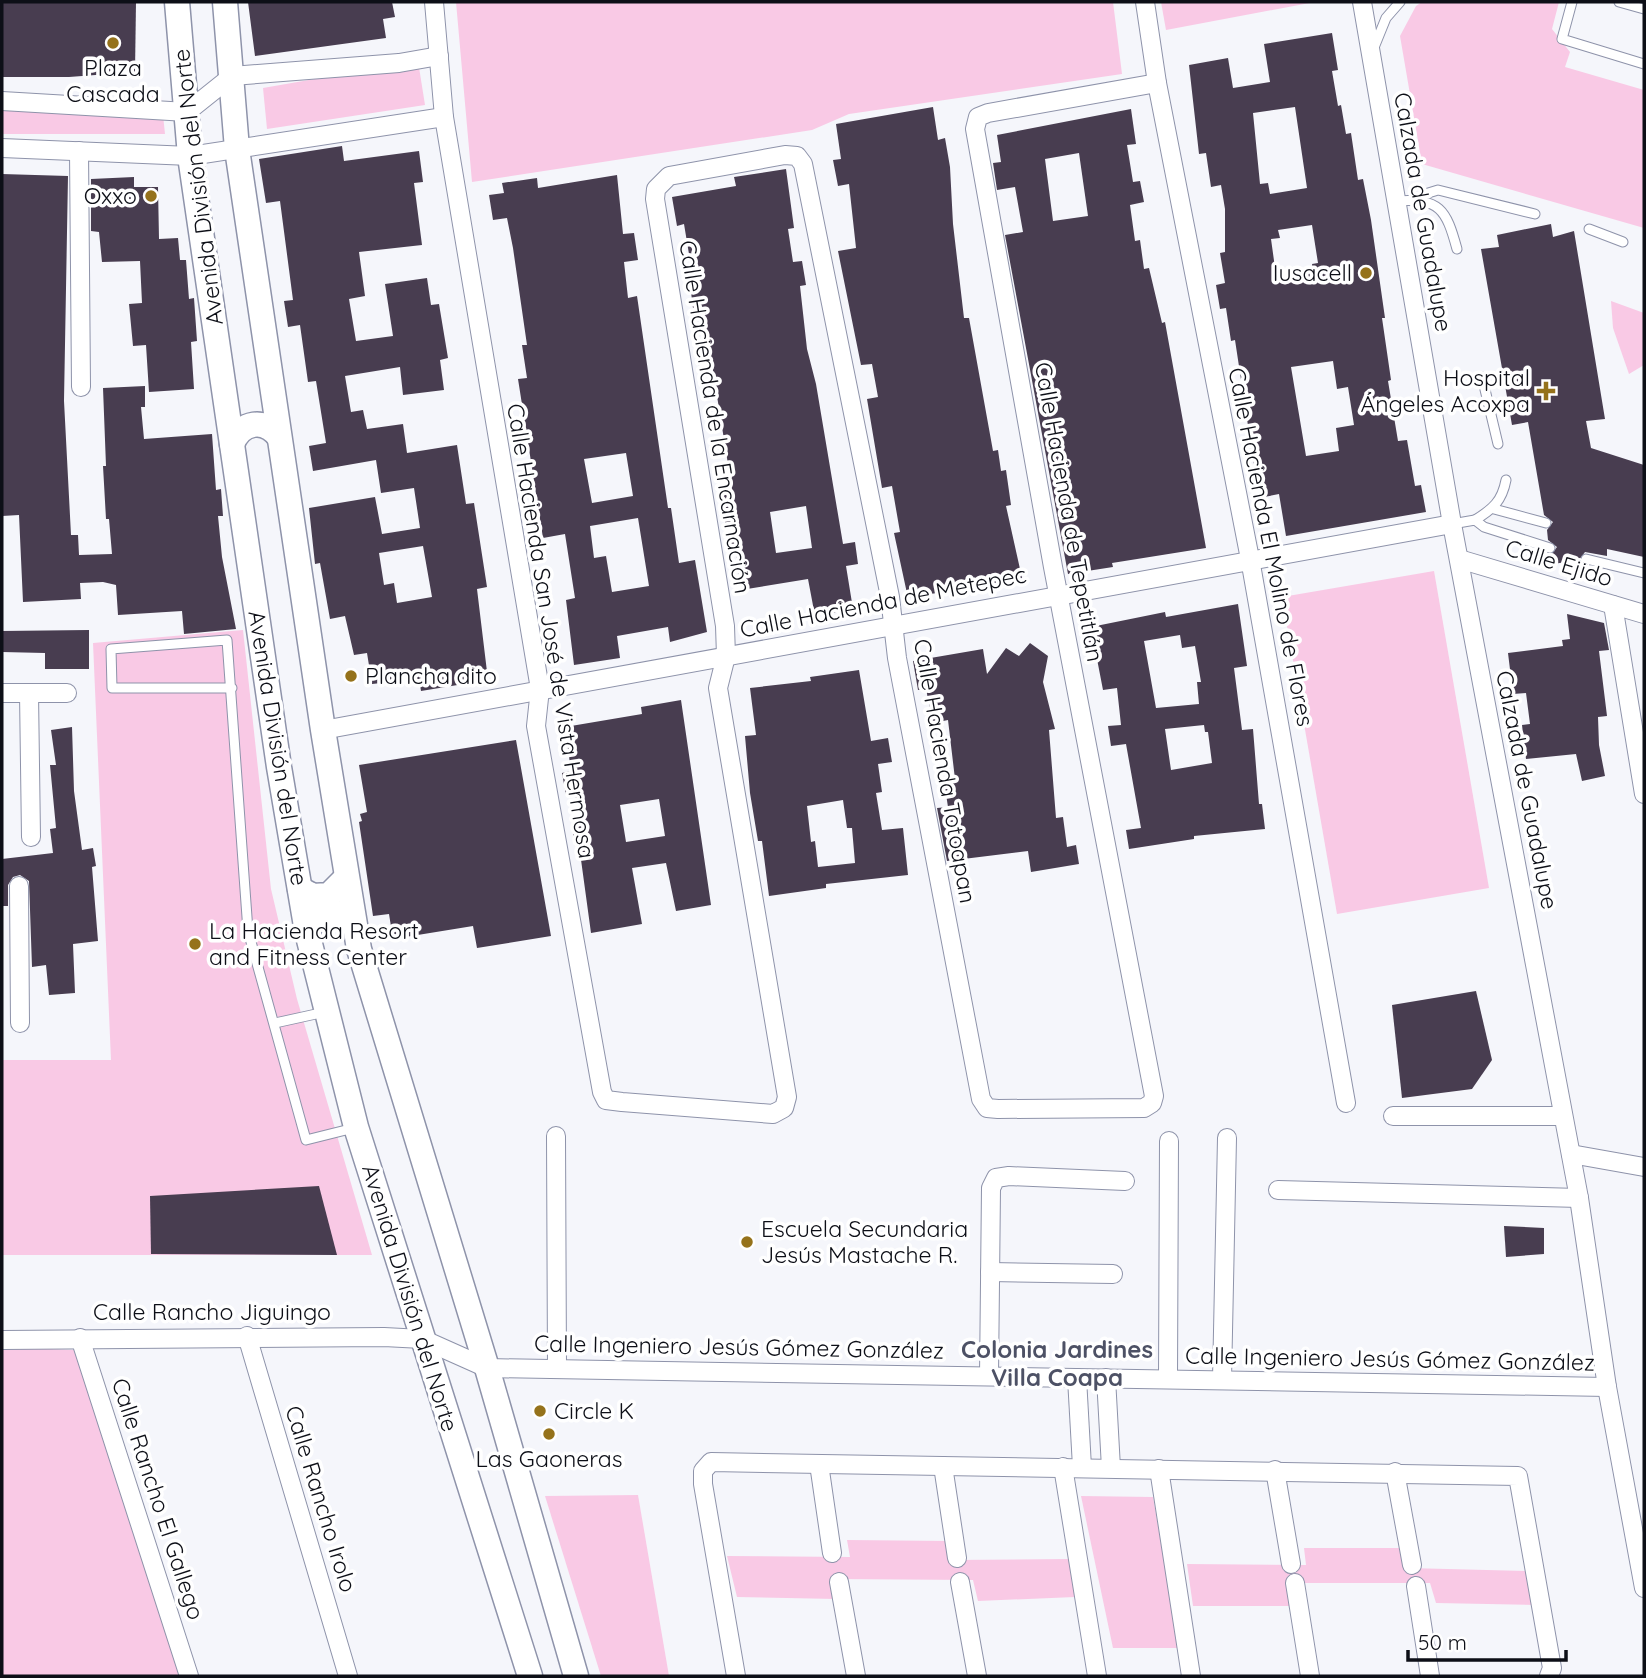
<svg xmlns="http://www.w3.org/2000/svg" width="1646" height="1678" font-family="Quicksand,sans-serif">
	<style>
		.green { fill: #f9c9e5 }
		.building { fill: #483d50; fill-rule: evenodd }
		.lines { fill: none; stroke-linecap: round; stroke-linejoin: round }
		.lane-casing { stroke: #8e93aa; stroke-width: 11 }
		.street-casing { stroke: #8e93aa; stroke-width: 20 }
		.secondary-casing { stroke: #8e93aa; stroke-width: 27 }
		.lane { stroke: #fff; stroke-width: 9 }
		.street { stroke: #fff; stroke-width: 18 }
		.secondary { stroke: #fff; stroke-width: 24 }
		.poi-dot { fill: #95721b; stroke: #fff; stroke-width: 2.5 }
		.labels { text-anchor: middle; stroke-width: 7; stroke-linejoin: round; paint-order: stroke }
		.poi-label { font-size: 23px; fill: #0d0f17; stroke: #fff; text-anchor: start }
		.street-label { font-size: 23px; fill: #0d0f17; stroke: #fff }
		.neighbourhood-label { font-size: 24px; font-weight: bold; fill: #4d5165; stroke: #fff }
	</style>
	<rect width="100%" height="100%" fill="#f5f6fb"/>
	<g class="green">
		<polygon points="456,2 1113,2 1122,74 849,114 812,130 472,182"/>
		<polygon points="1161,2 1315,2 1166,30"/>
		<polygon points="1422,2 1559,2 1552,29 1570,52 1565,67 1644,90 1644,228 1422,164 1400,36 1416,6"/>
		<polygon points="418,61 425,105 267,129 263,88"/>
		<polygon points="161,96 165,134 2,134 2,101"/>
		<polygon points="1611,301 1644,313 1644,365 1629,374 1613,328"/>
		<polygon points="1434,571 1489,888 1337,914 1282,597"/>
		<polygon points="243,630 271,889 297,999 372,1255 2,1255 2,1060 111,1060 93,643"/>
		<polygon points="2,1347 74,1350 182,1676 2,1676"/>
		<polygon points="638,1495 669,1676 601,1676 545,1496"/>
		<polygon points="1081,1496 1153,1497 1179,1648 1113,1648"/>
		<polygon points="847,1540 948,1541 953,1560 1070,1559 1075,1597 978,1601 973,1580 832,1579 836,1599 737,1597 727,1556 850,1557"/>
		<polygon points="1304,1548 1404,1548 1408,1568 1528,1571 1536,1605 1436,1603 1430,1583 1290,1583 1293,1606 1193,1606 1187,1564 1306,1565"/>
	</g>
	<g class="building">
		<polygon points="136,2 135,72 69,77 2,77 2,3"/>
		<polygon points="248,2 392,2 395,17 383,19 386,38 255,56"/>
		<path d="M1332,33L1338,70L1332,71L1338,106L1341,105L1346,134L1351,133L1358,180L1363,179L1371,220L1385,318H1382L1391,380L1388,381L1398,441L1407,440L1415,486L1421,485L1426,512L1286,536L1279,494L1259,498L1235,340L1231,341L1226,308L1220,309L1216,285L1225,283L1220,253L1225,252V209L1221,185L1211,187L1206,153L1199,154L1189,65L1228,58L1233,88L1270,82L1264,44ZM1295,107L1307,188L1270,194L1268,183L1260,184L1253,113ZM1312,225L1318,263L1312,264L1313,269L1276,275L1271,239L1280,238L1278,230ZM1333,361L1337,389L1348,387L1354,425L1336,428L1339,451L1306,456L1291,367Z"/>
		<polygon points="933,107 938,140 945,138 950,167 953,224 964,318 969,318 993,451 998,450 1001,471 1006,470 1011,505 1006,506 1022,578 908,598 894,533 900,532 892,486 882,488 867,399 878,397 872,364 861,365 838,251 856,248 849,184 838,186 833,160 841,159 836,124"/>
		<path d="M1131,109L1136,144L1127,145L1133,182L1140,181L1144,202L1130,205L1135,241L1140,240L1144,269L1149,268L1162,323L1165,322L1206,548L1112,563L1113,567L1068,574L1005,235L1023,232L1015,187L997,190L993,163L1001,162L997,135ZM1079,153L1088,216L1053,221L1045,159Z"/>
		<path d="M342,146L344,161L419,151L423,182L414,183L422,245L359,252L365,296L349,299L356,341L393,336L385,284L427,278L431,305L439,304L448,358L440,360L444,390L403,395L400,367L345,376L351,412L363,410L367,429L403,424L407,453L457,445L466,504L474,503L487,587L477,589L488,680L421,691L419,679L372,684L367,653L354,655L345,616L330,619L320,563L315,564L309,508L375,497L382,534L420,528L414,488L381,493L376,460L313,471L309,446L326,443L316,381L308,382L300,325L288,327L284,301L293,300L280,201L266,203L259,159ZM423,546L432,597L397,603L394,583L384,585L379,553Z"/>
		<path d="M786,169L794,228L788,229L793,262L802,261L806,285L800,286L807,349L816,384L843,544L855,542L858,564L846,566L853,609L815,616L808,579L741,590L736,552L731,553L719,491L732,489L712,365L699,367L695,340L706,338L700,307L693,308L690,284H694L684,224L677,226L672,197L736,186L734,177ZM806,506L812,548L776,553L770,512Z"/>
		<polygon points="2,174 68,176 64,401 71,535 78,535 79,555 112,554 109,519 106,519 103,466 106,466 103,388 145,386 145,407 141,407 144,439 212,434 216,490 221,489 223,516 218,516 222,557 236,629 184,634 182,611 118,615 116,585 103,582 80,583 81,599 23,602 19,515 2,516"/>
		<path d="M617,175L623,234L634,233L638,260L624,262L628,298L637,296L668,508H671L679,563L695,560L707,632L670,642L668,627L617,636L620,658L574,665L566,600L575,598L565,534L543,538L518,379L527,378L522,345H527L513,248L507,218L493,220L489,195L504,193L502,183L537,178L538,188ZM626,453L633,496L592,503L584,459ZM638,518L649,586L612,592L606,556L594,558L590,526Z"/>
		<polygon points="134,177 134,187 158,187 159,239 178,238 180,260 186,260 189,299 194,298 197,341 191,342 194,389 149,392 146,345 133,346 129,304 142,303 140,261 102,262 99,232 91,231 91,179"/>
		<polygon points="1551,224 1553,237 1574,231 1605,419 1586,421 1591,448 1644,465 1644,557 1607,549 1607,556 1585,552 1579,560 1553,564 1551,555 1557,547 1548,540 1547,530 1553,522 1544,515 1528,422 1512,425 1481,249 1499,247 1497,235"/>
		<path d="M1238,604L1247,666L1234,668L1242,730L1253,729L1259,804H1262L1265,829L1194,836V839L1129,849L1126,830L1141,828L1126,744L1111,746L1108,726L1121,725L1117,688L1103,690L1097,659L1092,661L1086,628L1165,612L1166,617ZM1180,635L1182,648L1195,646L1201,682H1197L1199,704L1156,708L1144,641ZM1204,725L1205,732H1208L1212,763L1171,770L1165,729Z"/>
		<polygon points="1567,614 1604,623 1609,650 1599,651 1607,716 1598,717 1599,745 1605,776 1582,781 1576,754 1526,759 1522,725 1530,724 1526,693 1513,694 1508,653 1563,646 1562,640 1570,639"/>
		<polygon points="89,630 89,669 45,669 45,653 2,652 2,631"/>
		<polygon points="1030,643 1048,656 1043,682 1055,729 1049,730 1056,818 1063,817 1067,847 1076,845 1079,864 1031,872 1028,851 947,861 937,808 948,807 944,781 955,779 948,720 933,723 926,689 918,690 913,661 983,649 987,674 1006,648 1019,656"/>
		<path d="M859,670L871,741L888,738L892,762L878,764L882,792L876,793L882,830L903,828L908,875L826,884V888L769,896L762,841H758L750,793L745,736L756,735L750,688L811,681L810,677ZM843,800L847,828H852L855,863L818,867L815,841L811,842L807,806Z"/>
		<path d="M681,700L711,905L676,911L666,863L632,868L642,924L591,933L579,845L575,846L572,827L581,826L575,793L566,795L562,773L571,771L565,727L642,714L641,707ZM659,799L665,836L626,842L620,805Z"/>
		<polygon points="72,727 74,791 82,850 93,848 96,866 92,867 98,941 73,944 75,993 49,995 46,965 32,967 29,881 20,875 13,877 8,885 8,906 2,906 2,859 53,853 50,829 56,828 50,765 56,765 51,730"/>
		<polygon points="516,740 551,936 477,948 473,926 393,939 389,914 373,916 359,822 362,821 360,814 367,812 359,765"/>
		<polygon points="1476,991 1492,1060 1472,1089 1402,1098 1392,1005"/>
		<polygon points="319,1186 337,1255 151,1254 150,1196"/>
		<polygon points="1504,1226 1544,1228 1544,1254 1506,1257"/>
	</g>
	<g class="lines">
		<defs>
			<g id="lane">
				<polyline points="1572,2 1562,39 1644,64"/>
				<polyline points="1619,2 1644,9"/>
				<polyline points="1373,50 1386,18 1400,2"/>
				<polyline points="1419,199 1425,194 1438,190 1535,214"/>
				<path d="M1396,201C1440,198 1446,209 1457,249"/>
				<polyline points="1589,229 1623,242"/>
				<polyline points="1482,377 1498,444"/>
				<polyline points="1494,509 1546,523"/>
				<path d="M1475,520C1493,509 1502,501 1506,480"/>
				<polyline points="1452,524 1475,520 1484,527 1550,548"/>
				<polyline points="1586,559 1644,573"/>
				<polyline points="232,688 112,688 111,649 227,640 248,931 306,1140 354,1128"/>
				<polyline points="275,1023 325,1012"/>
			</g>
			<g id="street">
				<polyline points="434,2 444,117 540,689 536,726 602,1092 606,1100 622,1102 773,1114 784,1108 787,1097 718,688 726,656 725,626 655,199 656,189 669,176 785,155 797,156 803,164 890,597 897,658 981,1099 987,1108 998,1109 1144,1108 1152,1103 1154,1096 1053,567 975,129 978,117 988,113 1157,83"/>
				<polyline points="1145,2 1157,83 1250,559 1346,1103"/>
				<polyline points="1362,2 1452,524 1579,1198 1607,1387 1644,1588"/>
				<polyline points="2,101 187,112 232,76 399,63 439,56"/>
				<polyline points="2,148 190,156 444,117"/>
				<polyline points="79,151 81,387"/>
				<polyline points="1459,559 1644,614"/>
				<polyline points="1613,605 1644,794"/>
				<polyline points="2,693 67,693"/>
				<polyline points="29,693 31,837"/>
				<polyline points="323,730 1452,524"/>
				<polyline points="19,886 20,1023"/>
				<polyline points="1393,1116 1563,1116"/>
				<polyline points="556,1136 557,1368"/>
				<polyline points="1571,1154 1644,1167"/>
				<polyline points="1278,1190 1579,1198"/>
				<polyline points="990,1272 1113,1274"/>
				<polyline points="247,1336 348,1676"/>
				<polyline points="80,1338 189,1676"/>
				<polyline points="2,1340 384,1337 422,1339 487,1368 1607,1387"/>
				<polyline points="989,1376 991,1188 996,1178 1009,1176 1125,1181"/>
				<polyline points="1077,1378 1082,1467"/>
				<polyline points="1106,1378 1111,1468"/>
				<polyline points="1168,1379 1169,1141"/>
				<polyline points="1222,1380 1227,1138"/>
				<polyline points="819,1464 832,1553"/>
				<polyline points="943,1466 957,1558"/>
				<polyline points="1063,1467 1097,1676"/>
				<polyline points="1159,1469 1191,1676"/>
				<polyline points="1275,1470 1291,1564"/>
				<polyline points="1395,1472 1412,1565"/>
				<polyline points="839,1582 856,1676"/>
				<polyline points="960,1582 977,1676"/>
				<polyline points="1295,1583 1310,1676"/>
				<polyline points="1416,1586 1430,1676"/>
				<polyline points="736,1676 703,1484 703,1471 711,1462 1518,1476 1552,1668 1549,1676"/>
			</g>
			<g id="secondary">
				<polyline points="177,2 190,156 279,767 307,932 356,1127 530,1676"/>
				<polyline points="225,2 237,149 323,730 359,949 487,1368 576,1676"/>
				<path d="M232,444C241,421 265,418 279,437"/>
				<polyline points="300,889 313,896 329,895 346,878"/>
				<path d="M307,932C317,911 340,906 354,926"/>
			</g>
		</defs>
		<use href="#lane" class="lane-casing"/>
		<use href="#street" class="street-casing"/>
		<use href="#secondary" class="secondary-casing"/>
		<use href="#lane" class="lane"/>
		<use href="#street" class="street"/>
		<use href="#secondary" class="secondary"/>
	</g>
	<g class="poi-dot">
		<circle cx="113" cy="43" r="7"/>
		<circle cx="151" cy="196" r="7"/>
		<circle cx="1366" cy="273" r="7"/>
		<path d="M1542.5 380.5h7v7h7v7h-7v7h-7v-7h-7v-7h7z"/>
		<circle cx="351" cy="676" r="7"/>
		<circle cx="195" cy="944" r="7"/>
		<circle cx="747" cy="1242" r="7"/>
		<circle cx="540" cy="1411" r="7"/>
		<circle cx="549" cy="1434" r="7"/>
	</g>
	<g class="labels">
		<g class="poi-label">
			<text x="113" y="76" text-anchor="middle">Plaza<tspan x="113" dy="26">Cascada</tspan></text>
			<text x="137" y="204" text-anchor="end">Oxxo</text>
			<text x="1352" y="281" text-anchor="end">Iusacell</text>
			<text x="1530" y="386" text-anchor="end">Hospital<tspan x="1530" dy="26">Ángeles Acoxpa</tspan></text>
			<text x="365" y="684">Plancha dito</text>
			<text x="209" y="939">La Hacienda Resort<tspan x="209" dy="26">and Fitness Center</tspan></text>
			<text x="761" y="1237">Escuela Secundaria<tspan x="761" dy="26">Jesús Mastache R.</tspan></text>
			<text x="554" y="1419">Circle K</text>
			<text x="549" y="1467" text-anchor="middle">Las Gaoneras</text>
		</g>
		<g class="street-label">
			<text transform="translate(198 187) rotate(-97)" y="8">Avenida División del Norte</text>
			<text transform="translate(1423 212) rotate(80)" y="8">Calzada de Guadalupe</text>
			<text transform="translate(715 417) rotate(81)" y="8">Calle Hacienda de la Encarnación</text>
			<text transform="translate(1069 512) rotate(80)" y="8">Calle Hacienda de Tepetitlán</text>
			<text transform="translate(1271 547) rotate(79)" y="8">Calle Hacienda El Molino de Flores</text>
			<text transform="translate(1559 563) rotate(17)" y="8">Calle Ejido</text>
			<text transform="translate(883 602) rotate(-11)" y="8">Calle Hacienda de Metepec</text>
			<text transform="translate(551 631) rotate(81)" y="8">Calle Hacienda San José de Vista Hermosa</text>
			<text transform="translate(278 748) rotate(81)" y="8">Avenida División del Norte</text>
			<text transform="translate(945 771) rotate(80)" y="8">Calle Hacienda Totoapan</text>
			<text transform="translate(1527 790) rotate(79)" y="8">Calzada de Guadalupe</text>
			<text transform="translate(410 1298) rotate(73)" y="8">Avenida División del Norte</text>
			<text x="212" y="1320">Calle Rancho Jiguingo</text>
			<text transform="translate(739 1347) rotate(1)" y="8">Calle Ingeniero Jesús Gómez González</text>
			<text transform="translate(1390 1359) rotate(1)" y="8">Calle Ingeniero Jesús Gómez González</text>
			<text transform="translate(158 1499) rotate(72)" y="8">Calle Rancho El Gallego</text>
			<text transform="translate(321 1499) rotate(73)" y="8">Calle Rancho Irolo</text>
		</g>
		<g class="neighbourhood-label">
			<text x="1057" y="1358">Colonia Jardines<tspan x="1057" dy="28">Villa Coapa</tspan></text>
		</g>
	</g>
	<rect width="1646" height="1678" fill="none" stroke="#0d0f17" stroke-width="7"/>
	<path d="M1408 1650v10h158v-10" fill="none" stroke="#0d0f17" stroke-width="3.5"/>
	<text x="1418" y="1650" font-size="21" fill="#0d0f17" stroke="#ffffff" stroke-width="5" paint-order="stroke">50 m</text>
</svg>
